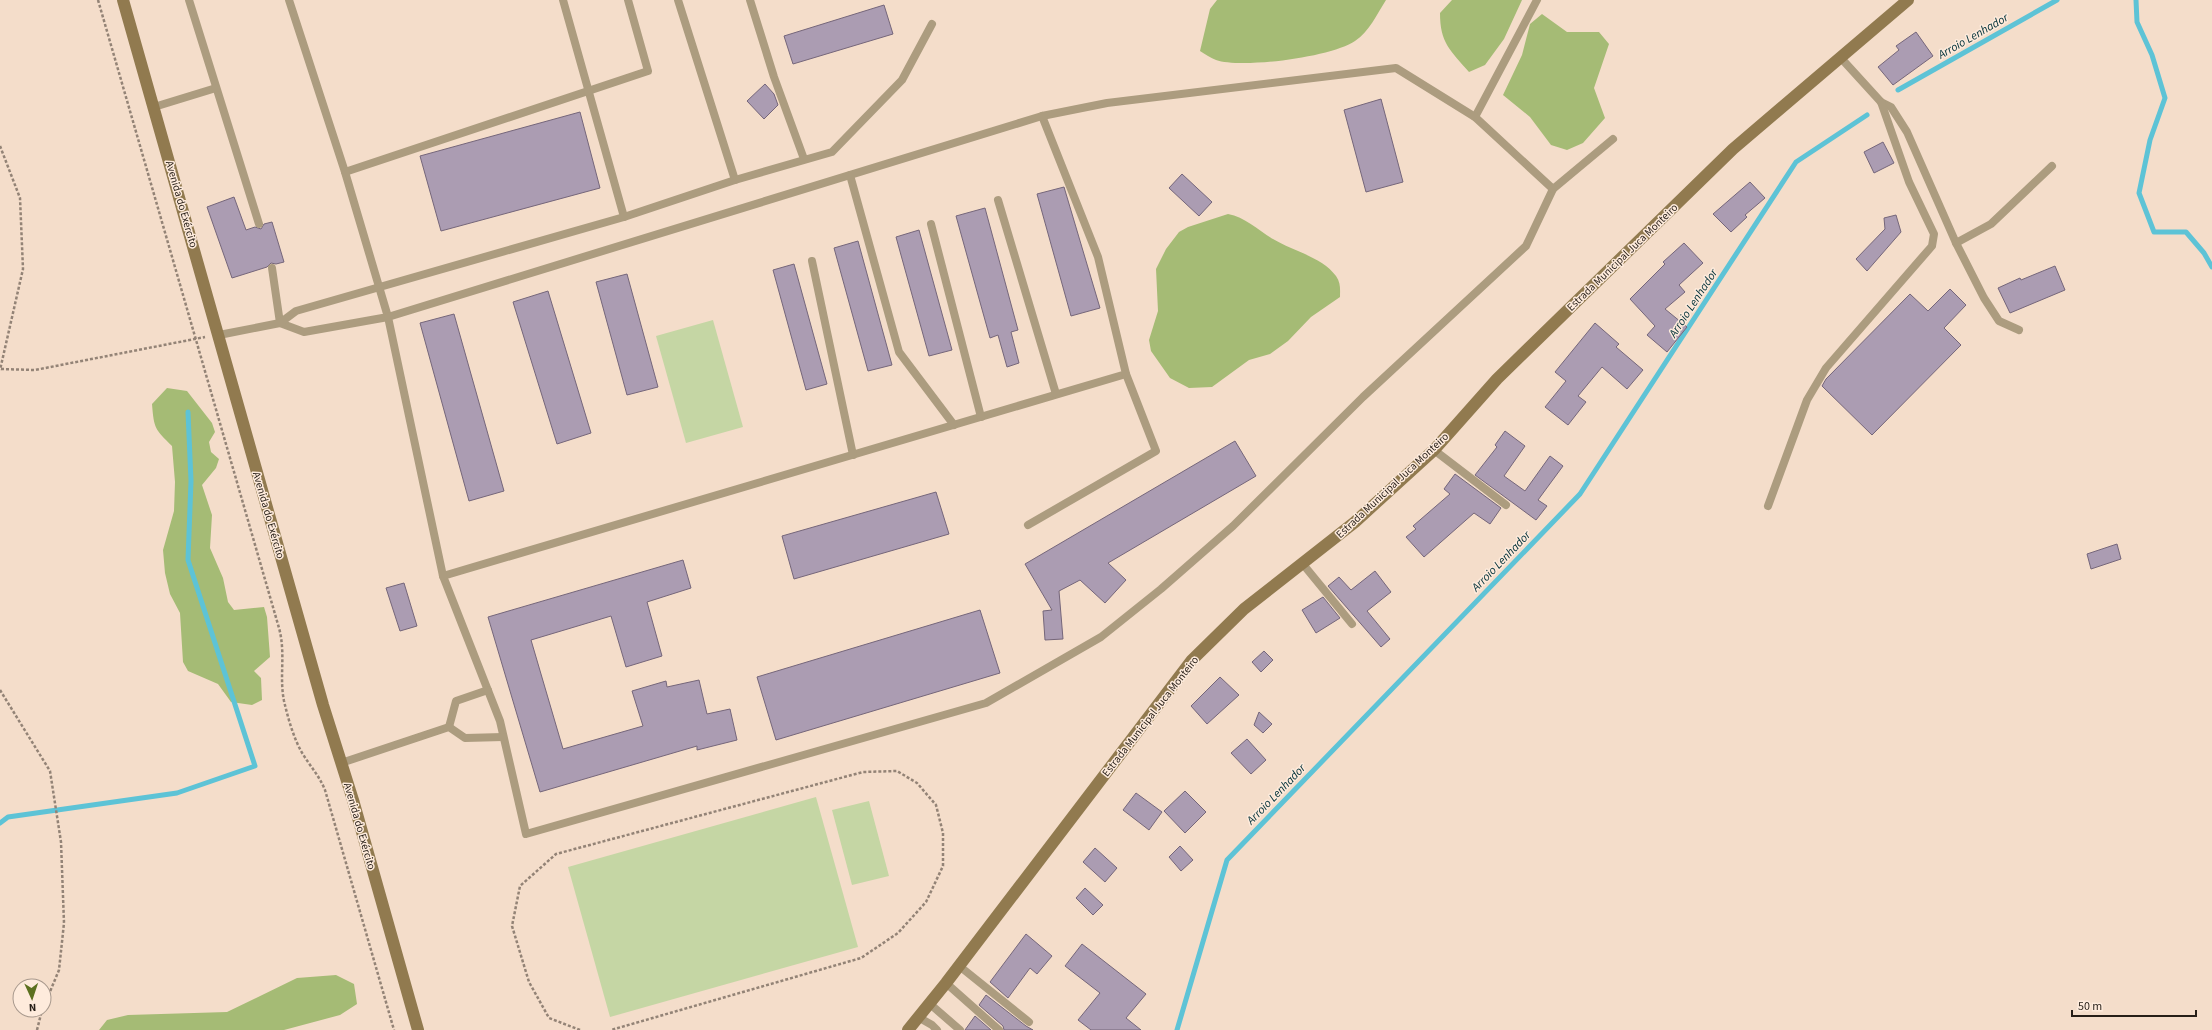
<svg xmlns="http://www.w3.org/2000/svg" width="2212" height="1030" font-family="'Source Sans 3',sans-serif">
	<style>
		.green { fill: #c5d6a4 }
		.forest { fill: #a5bb75 }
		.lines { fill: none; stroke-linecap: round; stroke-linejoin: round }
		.stream { stroke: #5dc3d6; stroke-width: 5 }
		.building { fill: #ab9cb2; stroke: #75667a }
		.path { stroke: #938376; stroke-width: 2.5; stroke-dasharray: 3 2; stroke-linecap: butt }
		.lane { stroke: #ac9c7f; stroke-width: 8 }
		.secondary { stroke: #917a4f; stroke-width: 12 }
		.labels { text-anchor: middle; stroke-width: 3; stroke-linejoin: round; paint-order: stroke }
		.street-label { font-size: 11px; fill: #261e17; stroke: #feebdc }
		.water-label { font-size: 12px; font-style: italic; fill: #003038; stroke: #feebdc }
	</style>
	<rect width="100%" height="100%" fill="#f4ddca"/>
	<g class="green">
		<polygon points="713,320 743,427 686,443 656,336"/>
		<polygon points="816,797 858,947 610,1017 568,867"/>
		<polygon points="869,801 889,876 852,885 832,810"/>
	</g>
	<g class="forest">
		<path d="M1217,0H1386C1377,14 1369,32 1355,41C1332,57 1242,69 1216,60C1211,58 1205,54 1200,51L1210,9Z"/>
		<path d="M1452,0H1522L1504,39L1485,65L1469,72C1450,50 1440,43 1440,13Z"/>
		<polygon points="1542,14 1567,32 1599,32 1609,44 1594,88 1605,118 1583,143 1567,150 1551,145 1530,117 1503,95 1522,55 1530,24"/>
		<path d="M1228,214C1245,217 1258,230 1273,239C1293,251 1322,257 1336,276C1341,283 1340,290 1340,297L1311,317L1288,341L1270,354L1249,360L1212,387L1189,388L1170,378L1151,351L1149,340L1158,311L1156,269L1166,249L1179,232L1188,227Z"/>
		<path d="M167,388L187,391L212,423L215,432L209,442L211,452L219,459L216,468L202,485L212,515L210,548L223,578L228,602L234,610L264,607L267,617L270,657L254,671L261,678L262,700L252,705L231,702L218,684L188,671L183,662L180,613L170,594L165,573L163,550L174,511L175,482L172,446C155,429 154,429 152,404Z"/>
		<polygon points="336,975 354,984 357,1004 340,1015 284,1030 99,1030 107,1020 128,1015 227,1012 297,978"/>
	</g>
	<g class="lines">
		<g class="stream">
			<polyline points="2136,0 2137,22 2152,55 2165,98 2150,140 2139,193 2154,232 2186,232 2204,253 2212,267"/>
			<polyline points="1898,90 2057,0"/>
			<polyline points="0,823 8,817 177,793 255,766 188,560 191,481 188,412"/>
			<polyline points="1177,1030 1227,860 1580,494 1796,162 1867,115"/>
		</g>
	</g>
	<g class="building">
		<polygon points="884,5 893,34 793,64 784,36"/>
		<polygon points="1916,32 1933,56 1893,85 1878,67 1899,50 1896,46"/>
		<polygon points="765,84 774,94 778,105 764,119 747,101"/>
		<polygon points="1381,99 1403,182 1366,192 1344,110"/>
		<polygon points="580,112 600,188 441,231 420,156"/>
		<polygon points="1883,142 1894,163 1874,173 1864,152"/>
		<polygon points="1182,174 1212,202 1199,216 1169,188"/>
		<polygon points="1750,182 1765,198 1745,215 1747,217 1731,232 1713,214"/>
		<polygon points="1064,187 1100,308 1071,316 1037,194"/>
		<polygon points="234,197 246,230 255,227 261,229 264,224 272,222 284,262 276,264 271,263 267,267 232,278 207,207"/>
		<polygon points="985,208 1018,330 1011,332 1019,363 1007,367 998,335 990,338 956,216"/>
		<polygon points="1896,215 1901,232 1867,271 1856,259 1885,229 1884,218"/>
		<polygon points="919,230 952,350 929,356 896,237"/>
		<polygon points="858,241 892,365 868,371 834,248"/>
		<polygon points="1684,243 1703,263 1679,285 1685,292 1665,309 1687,327 1667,352 1647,335 1655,326 1630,299 1665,264 1663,262"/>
		<polygon points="794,264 827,384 806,390 773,270"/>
		<polygon points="2055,266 2065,290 2010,313 1998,288 2020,278 2021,280"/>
		<polygon points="627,274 658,387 627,395 596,282"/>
		<polygon points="1950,289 1966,305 1944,328 1961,345 1872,435 1822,386 1826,379 1910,294 1928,311"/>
		<polygon points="548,291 591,433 557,444 513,302"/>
		<polygon points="454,314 504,491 469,501 420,323"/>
		<polygon points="1595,323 1619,344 1616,347 1643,370 1627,389 1602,367 1578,396 1586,402 1568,425 1545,407 1566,381 1555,372"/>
		<polygon points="1505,431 1525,446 1504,476 1525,491 1550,456 1563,466 1538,500 1547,506 1536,520 1475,475 1497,447 1495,445"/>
		<polygon points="1235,441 1256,476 1108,563 1126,580 1105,603 1080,580 1059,591 1063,639 1045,640 1043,611 1052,610 1025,564"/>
		<polygon points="1455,474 1501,508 1490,524 1474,513 1424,557 1406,537 1416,529 1413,526 1450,494 1444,489"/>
		<polygon points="936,492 949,534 794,579 782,536"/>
		<polygon points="2117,544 2121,559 2091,569 2087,554"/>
		<polygon points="683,560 691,588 647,602 662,656 626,667 611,616 531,640 563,749 643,726 632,691 666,681 667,687 699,680 707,714 730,709 737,740 697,750 697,746 540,792 488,617"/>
		<polygon points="1375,571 1391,592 1367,611 1390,639 1381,647 1328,586 1339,577 1351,590"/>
		<polygon points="404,583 417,626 400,631 386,588"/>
		<polygon points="1323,597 1340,618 1316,633 1302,610"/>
		<polygon points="980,610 1000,673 776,740 757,677"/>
		<polygon points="1264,651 1273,660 1261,672 1252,662"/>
		<polygon points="1220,677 1239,695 1207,724 1191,706"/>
		<polygon points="1259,712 1272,724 1263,733 1254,725"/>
		<polygon points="1247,739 1266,760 1251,774 1231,753"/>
		<polygon points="1185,791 1206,812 1185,833 1164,811"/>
		<polygon points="1136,793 1162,812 1149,830 1123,810"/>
		<polygon points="1180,846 1193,860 1181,871 1169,857"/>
		<polygon points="1095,848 1117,868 1105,882 1083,862"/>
		<polygon points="1085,888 1103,905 1093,915 1076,898"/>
		<polygon points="1026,934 1052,956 1037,974 1030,968 1008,998 990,982"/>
		<polygon points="1082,944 1146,994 1126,1018 1141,1030 1091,1030 1078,1020 1100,993 1065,966"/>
		<polygon points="986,995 1026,1026 1033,1030 1004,1030 1003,1026 979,1005"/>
		<polygon points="975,1016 991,1030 965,1030"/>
	</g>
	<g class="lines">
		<g class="path">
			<path d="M98,0L279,628C286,654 279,676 284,701C288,718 293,736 301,751C309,765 319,775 325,790L394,1030"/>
			<polyline points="0,146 20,198 23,269 0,370"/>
			<polyline points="1,369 35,370 205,337"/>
			<polyline points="0,690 50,771 61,842 64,923 59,970 44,1006"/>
			<polyline points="37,1030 42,1010"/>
			<polyline points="580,1030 549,1018 529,982 512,926 520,886 556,854 863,772 897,771 917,783 936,805 943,833 943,866 926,902 898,933 861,958 611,1030"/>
		</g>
		<g class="lane">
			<polyline points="189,0 259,224"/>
			<polyline points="563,0 624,217"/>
			<polyline points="678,0 735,180"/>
			<polyline points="750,0 774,77 804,159"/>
			<polyline points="1840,57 1881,102 1891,107 1907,132 1956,243 1984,298 1999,321 2019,330"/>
			<polyline points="154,107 216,88"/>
			<polyline points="1042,116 1098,257 1126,374 443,576 500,721 526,834 986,703 1101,637 1161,589 1233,526 1363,397 1526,246 1553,189 1613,139"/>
			<polyline points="1475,117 1537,0"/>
			<polyline points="345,172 648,71 628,0"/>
			<polyline points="850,175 899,352 954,425"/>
			<polyline points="998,200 1056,394"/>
			<polyline points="931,224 981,417"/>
			<polyline points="1956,243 1991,224 2052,166"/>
			<polyline points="812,261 853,455"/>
			<polyline points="272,268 280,323"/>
			<polyline points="280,323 304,332 388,317 345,172 289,0"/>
			<polyline points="219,335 280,323 296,311 624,217 735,180 832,152 902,80 932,24"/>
			<polyline points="1434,450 1506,505"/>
			<polyline points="1768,506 1807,400 1826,368 1932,246 1934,234 1909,182 1881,102"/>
			<polyline points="1028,525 1156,451 1126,374"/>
			<polyline points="1302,563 1352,624"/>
			<polyline points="443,576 388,317 1042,116 1107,103 1396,68 1475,117 1553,189"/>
			<polyline points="449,727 456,701 488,690"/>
			<polyline points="341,763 449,727 465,738 503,737"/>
			<polyline points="958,965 1029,1022"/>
			<polyline points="946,983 999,1030"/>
			<polyline points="930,1004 960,1030"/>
			<polyline points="918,1017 932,1025 937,1030"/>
		</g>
		<g class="secondary">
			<polyline points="123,0 323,705 353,800 418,1030"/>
			<polyline points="908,1030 946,983 1192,660 1244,609 1355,522 1434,450 1497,379 1733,149 1908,0"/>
		</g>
	</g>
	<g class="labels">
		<g class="street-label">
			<text transform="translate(182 204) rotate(74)" y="4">Avenida do Exército</text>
			<text transform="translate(1622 257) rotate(-44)" y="4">Estrada Municipal Juca Monteiro</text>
			<text transform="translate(1392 485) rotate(-43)" y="4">Estrada Municipal Juca Monteiro</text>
			<text transform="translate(269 515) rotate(74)" y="4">Avenida do Exército</text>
			<text transform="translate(1150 716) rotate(-52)" y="4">Estrada Municipal Juca Monteiro</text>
			<text transform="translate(360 826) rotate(74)" y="4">Avenida do Exército</text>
		</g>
		<g class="water-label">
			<text transform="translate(1973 36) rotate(-30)" y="4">Arroio Lenhador</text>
			<text transform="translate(1693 303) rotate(-57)" y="4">Arroio Lenhador</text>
			<text transform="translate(1501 561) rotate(-46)" y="4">Arroio Lenhador</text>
			<text transform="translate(1276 794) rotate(-46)" y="4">Arroio Lenhador</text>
		</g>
	</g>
	<g transform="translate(32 998) rotate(177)"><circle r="19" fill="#feebdc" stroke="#a8998d"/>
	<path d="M0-3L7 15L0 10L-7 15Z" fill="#5c701f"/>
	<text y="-6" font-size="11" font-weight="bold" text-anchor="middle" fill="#261e17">N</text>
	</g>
	<path d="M2072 1010v6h124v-6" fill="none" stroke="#261e17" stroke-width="2"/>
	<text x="2078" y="1010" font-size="12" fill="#261e17" stroke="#feebdc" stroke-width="3" paint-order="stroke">50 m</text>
</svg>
